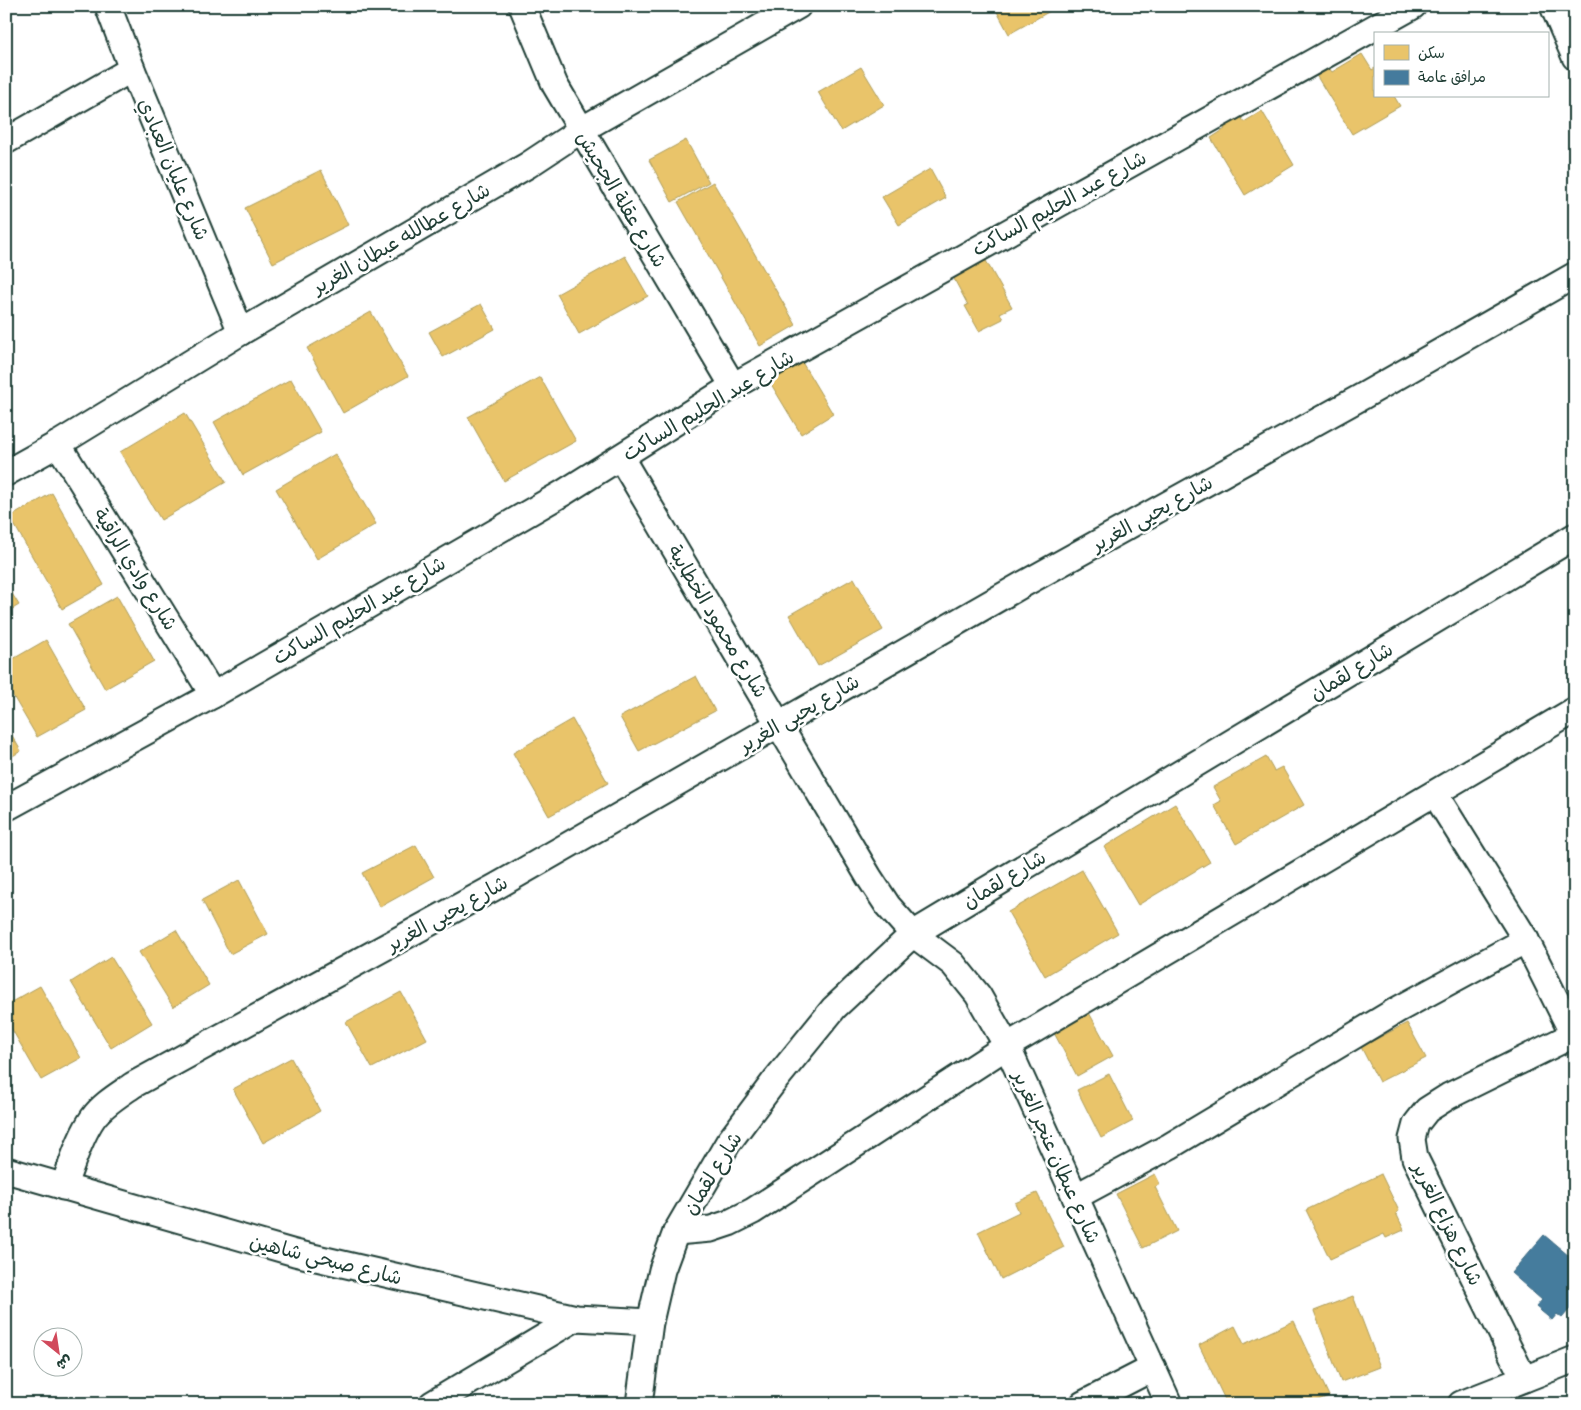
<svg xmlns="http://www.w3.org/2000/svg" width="1581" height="1410" font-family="Caveat,'Playpen Sans Arabic',sans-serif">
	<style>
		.homes { fill: #e9c46a; stroke: #ac9c5a }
		.public { fill: #457b9d; stroke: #3a687e }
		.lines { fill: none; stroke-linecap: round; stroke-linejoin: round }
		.minor-casing { stroke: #1f3d34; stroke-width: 29 }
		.minor { stroke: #fff; stroke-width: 25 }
		.labels { text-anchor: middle; stroke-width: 5; stroke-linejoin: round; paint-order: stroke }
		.street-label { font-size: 20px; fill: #1f3d34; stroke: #fff }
	</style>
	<rect width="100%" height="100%" fill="#fff"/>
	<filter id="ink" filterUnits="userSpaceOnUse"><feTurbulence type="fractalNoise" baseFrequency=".02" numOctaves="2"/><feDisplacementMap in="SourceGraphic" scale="10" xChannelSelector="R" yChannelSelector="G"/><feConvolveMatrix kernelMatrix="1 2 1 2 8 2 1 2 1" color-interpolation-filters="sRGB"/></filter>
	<g filter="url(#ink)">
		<g class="homes">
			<polygon points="994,6 1059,6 1009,34"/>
			<polygon points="1362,54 1372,70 1375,68 1375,96 1394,96 1400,106 1352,134 1316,75 1329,68 1332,72"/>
			<polygon points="861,67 884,105 841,131 818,92"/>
			<polygon points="1262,111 1294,165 1245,195 1211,138 1225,129 1222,125 1240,115 1244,122"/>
			<polygon points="686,140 709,182 672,202 649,160"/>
			<polygon points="930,169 946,198 899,225 882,197"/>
			<polygon points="321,170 348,225 273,263 245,208"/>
			<polygon points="713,182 796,325 760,346 678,202"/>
			<polygon points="625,256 648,296 579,334 557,294"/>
			<polygon points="985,259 1012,307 1000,313 1003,319 979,331 965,306 968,305 953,277"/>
			<polygon points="481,304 495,329 443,357 429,332"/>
			<polygon points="371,312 408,376 343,413 307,348"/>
			<polygon points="800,359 833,414 801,434 768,379"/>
			<polygon points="540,377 576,441 504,481 468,417"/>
			<polygon points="291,379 321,432 243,475 214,422"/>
			<polygon points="185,413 226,482 161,520 120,452"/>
			<polygon points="335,454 376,524 317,559 276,489"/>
			<polygon points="52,493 104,585 62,609 10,517"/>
			<polygon points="854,578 883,630 818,666 789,615"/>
			<polygon points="6,584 19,605 6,613"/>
			<polygon points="117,596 154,661 105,689 68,624"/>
			<polygon points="46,640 86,710 37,737 6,684 6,663"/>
			<polygon points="696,676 715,711 639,751 620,717"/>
			<polygon points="572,719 608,783 549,816 513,753"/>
			<polygon points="6,725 21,751 6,760"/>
			<polygon points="1266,757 1274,771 1282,767 1304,805 1236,844 1214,805 1221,801 1213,787"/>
			<polygon points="1175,804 1210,862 1138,905 1104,847"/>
			<polygon points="416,845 434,877 380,907 362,873"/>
			<polygon points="1082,870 1118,933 1045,976 1008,912"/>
			<polygon points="239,880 268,934 230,954 202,900"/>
			<polygon points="176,930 209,985 173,1007 139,952"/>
			<polygon points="111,957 152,1023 111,1048 71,982"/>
			<polygon points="40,986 81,1058 41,1080 6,1019 6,1005"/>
			<polygon points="401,992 427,1039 372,1068 346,1022"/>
			<polygon points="1088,1011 1113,1056 1077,1076 1053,1031"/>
			<polygon points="1407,1023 1426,1058 1379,1082 1361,1047"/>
			<polygon points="291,1058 320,1111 263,1143 233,1089"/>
			<polygon points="1109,1074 1133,1121 1101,1138 1077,1090"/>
			<polygon points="1155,1174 1160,1184 1155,1187 1177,1231 1143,1248 1116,1194"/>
			<polygon points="1381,1174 1399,1211 1396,1213 1404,1230 1386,1238 1384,1234 1330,1259 1306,1210"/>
			<polygon points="1037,1193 1064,1247 1001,1279 978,1232 1019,1212 1015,1203"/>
			<polygon points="1353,1296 1380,1367 1341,1382 1314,1311"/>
			<polygon points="1294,1321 1329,1396 1307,1404 1227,1404 1199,1345 1235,1326 1244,1344"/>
		</g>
		<polygon class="public" points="1544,1235 1575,1261 1575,1303 1562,1318 1557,1314 1552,1320 1536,1307 1542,1300 1511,1273"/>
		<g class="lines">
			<defs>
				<g id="minor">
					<polyline points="108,6 132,69 241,332"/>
					<polyline points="522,6 555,85 733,386"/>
					<polyline points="1553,6 1575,57"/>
					<polyline points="6,141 132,69"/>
					<polyline points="58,444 213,695"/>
					<polyline points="621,458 869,877 888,906 913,934 953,964 978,995 1007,1046 1169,1404"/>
					<polyline points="6,473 58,444 241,332 528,165 581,130 798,6"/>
					<polyline points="1435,794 1526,940 1575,1038"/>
					<polyline points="6,808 213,695 563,493 733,386 1413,6"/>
					<polyline points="6,1170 295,1253 576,1318 650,1322"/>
					<path d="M63,1187C72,1165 79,1138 93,1118C103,1104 119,1095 133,1085L497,886L1020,586L1363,396L1575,275"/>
					<polyline points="1075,1197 1170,1146 1397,1010 1526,940"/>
					<polyline points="676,1232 711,1229 729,1223 753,1211 1007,1046 1575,710"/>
					<polyline points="1524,1379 1415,1158 1412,1139 1416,1124 1427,1110 1449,1096 1575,1034"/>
					<polyline points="432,1404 576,1318"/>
					<polyline points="639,1404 650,1322 662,1270 676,1232 728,1143 773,1083 834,1008 913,934 1575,536"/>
					<polyline points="1083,1404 1153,1368"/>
					<polyline points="1461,1404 1575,1359"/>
				</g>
			</defs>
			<use href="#minor" class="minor-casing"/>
			<use href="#minor" class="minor"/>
		</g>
	</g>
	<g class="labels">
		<g class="street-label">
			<text transform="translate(174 169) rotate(67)" y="7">شارع عليان العبادي</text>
			<text transform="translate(622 199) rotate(59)" y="7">شارع عقلة الجحيش</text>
			<text transform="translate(1059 203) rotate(-29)" y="7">شارع عبد الحليم الساكت</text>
			<text transform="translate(401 238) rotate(-30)" y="7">شارع عطالله عبطان الغرير</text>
			<text transform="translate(708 405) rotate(-31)" y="7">شارع عبد الحليم الساكت</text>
			<text transform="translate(1152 513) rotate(-29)" y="7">شارع يحيى الغرير</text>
			<text transform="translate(136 569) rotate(58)" y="7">شارع وادي الراقية</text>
			<text transform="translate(359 610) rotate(-30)" y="7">شارع عبد الحليم الساكت</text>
			<text transform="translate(718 621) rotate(59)" y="7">شارع محمود الخطايبة</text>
			<text transform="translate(1351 671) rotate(-31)" y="7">شارع لقمان</text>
			<text transform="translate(799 713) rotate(-30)" y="7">شارع يحيى الغرير</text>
			<text transform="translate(1004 879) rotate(-31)" y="7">شارع لقمان</text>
			<text transform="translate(447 913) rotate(-29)" y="7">شارع يحيى الغرير</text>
			<text transform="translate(1057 1157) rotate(66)" y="7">شارع عبطان عنجر الغرير</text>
			<text transform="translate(712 1173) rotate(-58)" y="7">شارع لقمان</text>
			<text transform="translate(1448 1224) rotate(64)" y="7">شارع هزاع الغرير</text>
			<text transform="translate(326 1259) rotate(14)" y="7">شارع صبحي شاهين</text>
		</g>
	</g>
	<rect width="1581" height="1410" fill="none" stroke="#fff" stroke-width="25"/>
	<rect x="12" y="12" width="1556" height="1385" fill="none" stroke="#1f3d34" stroke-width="2" filter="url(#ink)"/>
	<rect x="1374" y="32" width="175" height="65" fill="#ffffff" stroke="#a5b1ae"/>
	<rect x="1384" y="45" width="25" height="15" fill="#e9c46a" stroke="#a5b1ae"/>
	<text x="1418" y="58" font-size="15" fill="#1f3d34">سكن</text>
	<rect x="1384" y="70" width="25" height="15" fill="#457b9d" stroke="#a5b1ae"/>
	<text x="1418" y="82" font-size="15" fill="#1f3d34">مرافق عامة</text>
	<g transform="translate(58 1352) rotate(150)"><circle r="24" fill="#ffffff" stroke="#a5b1ae"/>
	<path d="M0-4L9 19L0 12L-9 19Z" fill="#d1495b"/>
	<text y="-8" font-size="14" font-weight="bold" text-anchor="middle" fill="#1f3d34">ش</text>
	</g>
</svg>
